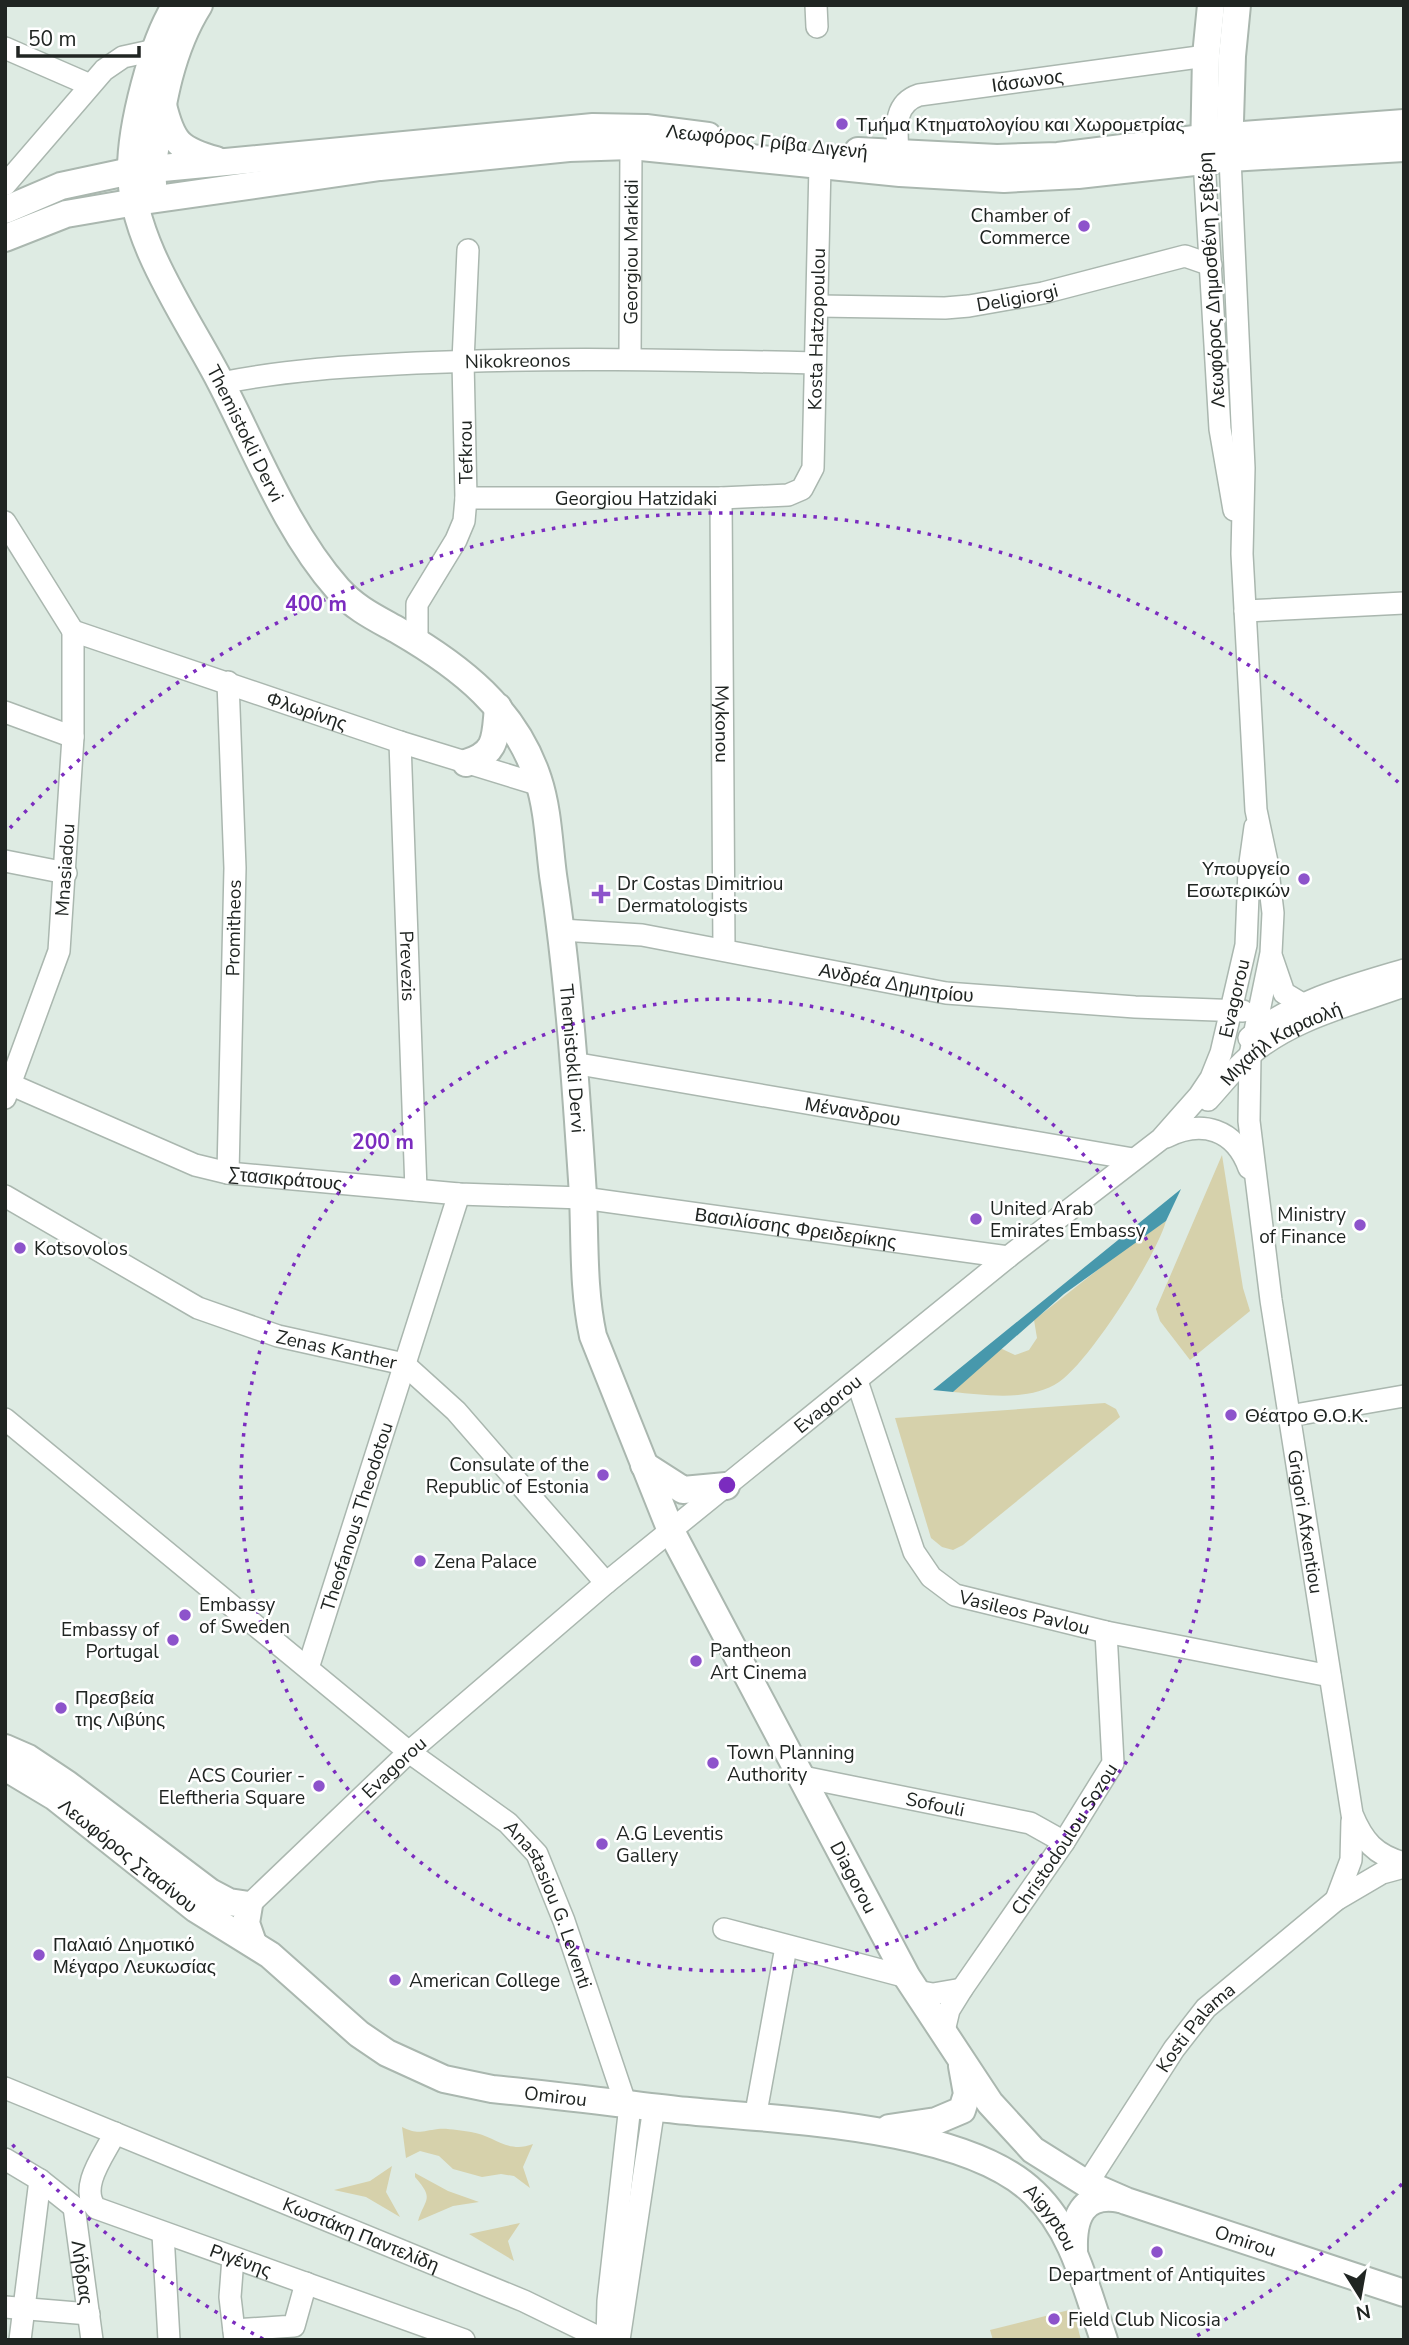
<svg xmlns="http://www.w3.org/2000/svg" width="1409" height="2345" font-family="'Nunito Sans',sans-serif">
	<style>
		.green { fill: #d6d1ab }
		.water { fill: #4798ac }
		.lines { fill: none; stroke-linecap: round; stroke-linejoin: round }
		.minor-casing { stroke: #aab7af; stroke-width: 24 }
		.major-casing { stroke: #aab7af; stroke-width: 30 }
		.minor { stroke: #fff; stroke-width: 21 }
		.major { stroke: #fff; stroke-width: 26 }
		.ring { fill: none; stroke: #7b2cbf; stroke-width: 3.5; stroke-dasharray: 3.5 7 }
		.poi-dot { fill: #8d53cb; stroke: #fff; stroke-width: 2.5 }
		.labels { text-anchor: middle; stroke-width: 5; stroke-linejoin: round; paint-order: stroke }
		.street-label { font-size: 19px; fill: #202522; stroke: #fff }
		.poi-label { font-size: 19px; fill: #202522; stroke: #fff; text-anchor: start }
		.centre { fill: #7b2cbf; stroke: #fff; stroke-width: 3.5 }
		.ring-label { font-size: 21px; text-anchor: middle; font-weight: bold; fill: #7b2cbf; stroke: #fff; stroke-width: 5; stroke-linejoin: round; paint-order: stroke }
	</style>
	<rect width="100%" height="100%" fill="#deebe3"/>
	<g class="green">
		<polygon points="1222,1155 1243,1288 1250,1311 1190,1360 1160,1321 1156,1309"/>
		<path d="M1166,1221C1156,1257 1089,1362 1059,1382C1029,1402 985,1395 953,1392L1000,1348L1015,1355L1029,1350L1037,1338L1034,1320L1114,1257Z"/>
		<polygon points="1105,1403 1116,1409 1120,1417 963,1545 953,1550 942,1547 931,1538 895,1418"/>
		<path d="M402,2127C418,2135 422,2131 438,2129C448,2128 461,2131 471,2132C495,2136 508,2154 533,2144L523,2167L530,2188L514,2176L501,2174L482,2177L453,2169L439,2156L420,2151L406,2158Z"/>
		<polygon points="392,2166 386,2192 400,2217 366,2197 334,2190 370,2181"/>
		<path d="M415,2173L448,2191L479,2202L453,2206L418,2221C425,2198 435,2200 415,2177Z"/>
		<polygon points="520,2223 508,2241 514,2261 469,2234"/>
		<polygon points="1073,2309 1081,2340 993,2340 990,2330"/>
	</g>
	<polygon class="water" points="1181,1189 1166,1221 1064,1294 953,1392 933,1390"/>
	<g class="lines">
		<defs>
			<g id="minor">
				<polyline points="816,5 817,27"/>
				<polyline points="5,48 90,85"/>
				<path id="s1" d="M898,154C897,131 892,104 919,95L1206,56"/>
				<path id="s2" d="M1230,158L1244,468L1242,554L1256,810L1267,862L1273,913L1271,953L1250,1055L1249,1121L1271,1300L1352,1814C1363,1841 1375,1855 1404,1863"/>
				<polyline points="1204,160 1220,429 1234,510"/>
				<polyline points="5,185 104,70 123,57 155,50"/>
				<path id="s3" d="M818,306L945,308L969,306L1043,293L1185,256L1211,265"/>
				<path id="s4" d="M630,359L631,146"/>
				<path id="s5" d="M221,383C286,370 351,366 416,363C549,357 682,360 815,363"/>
				<path id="s6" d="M466,498H721L788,495L802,489L813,468L820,165"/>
				<path id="s7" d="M721,498L724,949"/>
				<polyline points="5,522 73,631"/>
				<polyline points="1245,611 1404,603"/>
				<path id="s8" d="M73,631L400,742L540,785"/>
				<polyline points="417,642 417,604 456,540 464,521 466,498 463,361 468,250"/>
				<polyline points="228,682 235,868 228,1173"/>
				<polyline points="5,712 73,737"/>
				<path id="s9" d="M400,742L416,1190"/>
				<polyline points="5,861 66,873"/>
				<path id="s10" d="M561,930L642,935L946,993L1135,1007L1243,1011"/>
				<polyline points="1272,958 1284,993 1304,1005"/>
				<path d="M1249,1038C1291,1001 1351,986 1404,970"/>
				<path id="s11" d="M573,1063L1133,1159"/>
				<path id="s12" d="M5,1082L195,1165L228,1173L459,1194L583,1198L1008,1257"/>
				<path id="s13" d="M5,1098L59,951L73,737V631"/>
				<path id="s14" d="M1208,1100C1221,1086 1233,1070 1248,1057C1290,1019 1352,1005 1404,986"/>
				<path d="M1166,1137C1202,1119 1235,1129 1249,1168"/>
				<path id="s15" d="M5,1196L198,1308L278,1336L404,1364L456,1411L606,1583"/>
				<path id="s16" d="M857,1381L914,1552L931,1577L955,1595L1106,1632L1330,1676"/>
				<polyline points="1289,1416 1404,1396"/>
				<path id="s17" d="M5,1419L409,1752L508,1823L537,1854L564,1921L629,2114L608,2301L607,2340"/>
				<path id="s18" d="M308,1668L459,1194"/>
				<path id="s19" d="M803,1777L1030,1823L1064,1842"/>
				<polyline points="1336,1900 1351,1860 1352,1821"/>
				<path id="s20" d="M249,1905L409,1752L606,1583L1008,1257L1161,1139L1199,1096L1211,1078L1221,1053L1246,945L1249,870L1255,827"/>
				<polyline points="724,1929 907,1977"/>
				<polyline points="916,1991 933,1994 962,1989"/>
				<path id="s21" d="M944,2031L949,2010L962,1989L1064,1842L1113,1763L1106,1632"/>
				<path id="s22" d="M5,2088L524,2301L604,2340"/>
				<polyline points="755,2118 786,1947"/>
				<path id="s23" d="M115,2133C105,2154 78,2187 96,2208L464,2340"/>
				<polyline points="5,2159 40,2180 74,2207"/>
				<path id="s24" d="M1087,2184L1174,2049L1206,2008L1336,1900L1382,1873L1404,1867"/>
				<path id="s25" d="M74,2207L92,2340"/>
				<polyline points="163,2234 169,2340"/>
				<polyline points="233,2258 230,2297 235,2340"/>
				<polyline points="5,2307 89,2314"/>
				<polyline points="234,2330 294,2326 306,2283"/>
				<polyline points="20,2340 40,2180"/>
				<polyline points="619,2340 654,2107"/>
			</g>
			<g id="major">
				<path id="s26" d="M176,5C152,42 131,126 131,170C131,241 188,319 220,381C256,450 286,530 338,589C356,609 376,618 399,631C461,667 515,709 538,779C548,809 549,844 553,875C569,981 576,1088 583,1195C585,1242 583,1290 593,1336L671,1531L907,1977L990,2103L1033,2150L1087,2184L1126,2201L1404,2293"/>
				<path d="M163,105C172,142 179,150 216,160"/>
				<polyline points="858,151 997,158 1058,156 1203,138 1404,123"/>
				<polyline points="1229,153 1232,56 1237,5"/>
				<polyline points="1204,155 1206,56 1211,5"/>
				<path d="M153,184L152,169C161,113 168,54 199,5"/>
				<polyline points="5,210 61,186 131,171 593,127 646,128 708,136"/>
				<polyline points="5,238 66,214 136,202 380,167 569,148 631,146 900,173 1004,179 1078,175 1230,158 1404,148"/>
				<path d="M466,763C498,753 495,737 498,707"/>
				<polyline points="644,1465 683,1490 726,1486"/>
				<polyline points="5,1748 28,1758 67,1784 210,1892 229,1902 249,1905 246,1923 253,1943"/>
				<path id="s27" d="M5,1767L55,1797L196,1909L270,1955L359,2034L387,2053L444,2079L492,2089C554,2095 615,2103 677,2110C774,2120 964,2124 1034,2193C1074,2231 1086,2289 1104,2340"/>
				<polyline points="889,2128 936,2121 962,2110 967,2094 962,2066"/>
				<path d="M1074,2250C1073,2218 1082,2192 1120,2199"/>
			</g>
		</defs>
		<use href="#minor" class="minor-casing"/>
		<use href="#major" class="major-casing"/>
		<use href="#minor" class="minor"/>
		<use href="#major" class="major"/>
	</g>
	<g class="ring">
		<circle cx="727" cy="1485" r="486"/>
		<path d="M1402 2184A972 972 0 0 1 1191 2339M263 2339A972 972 0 0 1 10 2142M10 828A972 972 0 0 1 1402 786"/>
	</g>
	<g class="poi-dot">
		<circle cx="842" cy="124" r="7"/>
		<circle cx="1084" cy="226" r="7"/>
		<circle cx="1304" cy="879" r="7"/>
		<path d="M597.5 883.5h7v7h7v7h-7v7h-7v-7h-7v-7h7z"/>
		<circle cx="976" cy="1219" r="7"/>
		<circle cx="1360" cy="1225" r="7"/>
		<circle cx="20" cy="1248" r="7"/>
		<circle cx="1231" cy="1415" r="7"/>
		<circle cx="603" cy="1475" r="7"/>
		<circle cx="420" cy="1561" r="7"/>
		<circle cx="185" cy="1615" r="7"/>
		<circle cx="173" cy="1640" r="7"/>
		<circle cx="696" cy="1661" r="7"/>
		<circle cx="61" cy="1708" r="7"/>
		<circle cx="713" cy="1763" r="7"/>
		<circle cx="319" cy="1786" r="7"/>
		<circle cx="602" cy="1844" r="7"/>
		<circle cx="39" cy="1955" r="7"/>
		<circle cx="395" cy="1980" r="7"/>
		<circle cx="1157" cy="2252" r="7"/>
		<circle cx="1054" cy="2319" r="7"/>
	</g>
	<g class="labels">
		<g class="street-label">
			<text dy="7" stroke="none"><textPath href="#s1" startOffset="178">Ιάσωνος</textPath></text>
			<text transform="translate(767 141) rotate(6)" y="7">Λεωφόρος Γρίβα Διγενή</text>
			<text dy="7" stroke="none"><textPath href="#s4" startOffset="107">Georgiou Markidi</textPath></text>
			<text transform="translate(1211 280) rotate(-93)" y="7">Λεωφόρος Δημοσθένη Σεβέρη</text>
			<text dy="7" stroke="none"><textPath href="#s3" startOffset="200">Deligiorgi</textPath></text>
			<text dy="7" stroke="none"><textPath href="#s6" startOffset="500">Kosta Hatzopoulou</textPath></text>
			<text dy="7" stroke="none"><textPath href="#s5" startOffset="298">Nikokreonos</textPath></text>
			<text dy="7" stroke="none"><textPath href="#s26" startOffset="462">Themistokli Dervi</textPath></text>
			<text transform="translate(465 452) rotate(-91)" y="7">Tefkrou</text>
			<text dy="7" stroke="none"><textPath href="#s6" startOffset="170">Georgiou Hatzidaki</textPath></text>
			<text dy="7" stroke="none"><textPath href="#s8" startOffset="247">Φλωρίνης</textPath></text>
			<text dy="7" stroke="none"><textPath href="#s7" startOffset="226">Mykonou</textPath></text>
			<text dy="7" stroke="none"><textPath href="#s13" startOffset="238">Mnasiadou</textPath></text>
			<text transform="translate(233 928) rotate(-89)" y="7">Promitheos</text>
			<text dy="7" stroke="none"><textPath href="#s9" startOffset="224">Prevezis</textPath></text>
			<text dy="7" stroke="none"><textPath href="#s10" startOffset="340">Ανδρέα Δημητρίου</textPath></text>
			<text dy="7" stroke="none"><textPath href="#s20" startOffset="1354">Evagorou</textPath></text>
			<text dy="7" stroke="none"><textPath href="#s14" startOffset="94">Μιχαήλ Καραολή</textPath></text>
			<text dy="7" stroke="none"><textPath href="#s26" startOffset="1208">Themistokli Dervi</textPath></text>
			<text dy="7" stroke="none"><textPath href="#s11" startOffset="284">Μένανδρου</textPath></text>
			<text dy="7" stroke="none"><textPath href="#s12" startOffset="299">Στασικράτους</textPath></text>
			<text dy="7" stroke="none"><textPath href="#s12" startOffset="812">Βασιλίσσης Φρειδερίκης</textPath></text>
			<text dy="7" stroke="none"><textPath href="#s15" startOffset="368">Zenas Kanther</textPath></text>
			<text dy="7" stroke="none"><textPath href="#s20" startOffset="766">Evagorou</textPath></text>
			<text dy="7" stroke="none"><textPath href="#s18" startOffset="159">Theofanous Theodotou</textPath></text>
			<text dy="7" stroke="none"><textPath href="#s2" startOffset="1372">Grigori Afxentiou</textPath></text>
			<text dy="7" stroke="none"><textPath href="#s16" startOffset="312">Vasileos Pavlou</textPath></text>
			<text dy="7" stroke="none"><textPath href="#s20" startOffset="200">Evagorou</textPath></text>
			<text dy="7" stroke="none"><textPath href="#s19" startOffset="135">Sofouli</textPath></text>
			<text dy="7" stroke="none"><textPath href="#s21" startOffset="228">Christodoulou Sozou</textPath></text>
			<text dy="7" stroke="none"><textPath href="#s27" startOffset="152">Λεωφόρος Στασίνου</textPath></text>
			<text dy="7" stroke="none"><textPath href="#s26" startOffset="2088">Diagorou</textPath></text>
			<text dy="7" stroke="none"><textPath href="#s17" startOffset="738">Anastasiou G. Leventi</textPath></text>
			<text dy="7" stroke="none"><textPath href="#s24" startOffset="191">Kosti Palama</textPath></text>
			<text dy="7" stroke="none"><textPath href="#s27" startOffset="654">Omirou</textPath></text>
			<text dy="7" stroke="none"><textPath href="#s27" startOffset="1178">Aigyptou</textPath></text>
			<text dy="7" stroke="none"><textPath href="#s22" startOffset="385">Kωστάκη Παντελίδη</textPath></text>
			<text dy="7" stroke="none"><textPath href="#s26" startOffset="2648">Omirou</textPath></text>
			<text dy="7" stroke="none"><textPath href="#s23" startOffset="236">Ριγένης</textPath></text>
			<text dy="7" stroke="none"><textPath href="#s25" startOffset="66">Λήδρας</textPath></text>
		</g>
		<g class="poi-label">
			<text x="856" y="131">Τμήμα Κτηματολογίου και Χωρομετρίας</text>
			<text x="1070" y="222" text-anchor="end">Chamber of<tspan x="1070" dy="22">Commerce</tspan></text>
			<text x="1290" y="875" text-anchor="end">Υπουργείο<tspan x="1290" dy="22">Εσωτερικών</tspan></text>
			<text x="617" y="890">Dr Costas Dimitriou<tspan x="617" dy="22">Dermatologists</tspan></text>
			<text x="990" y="1215">United Arab<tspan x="990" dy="22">Emirates Embassy</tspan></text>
			<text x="1346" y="1221" text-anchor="end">Ministry<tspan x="1346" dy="22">of Finance</tspan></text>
			<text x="34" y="1255">Kotsovolos</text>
			<text x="1245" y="1422">Θέατρο Θ.Ο.Κ.</text>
			<text x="589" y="1471" text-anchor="end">Consulate of the<tspan x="589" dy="22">Republic of Estonia</tspan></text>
			<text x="434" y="1568">Zena Palace</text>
			<text x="199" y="1611">Embassy<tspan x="199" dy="22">of Sweden</tspan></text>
			<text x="159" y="1636" text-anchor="end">Embassy of<tspan x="159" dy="22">Portugal</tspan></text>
			<text x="710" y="1657">Pantheon<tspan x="710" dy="22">Art Cinema</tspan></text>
			<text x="75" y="1704">Πρεσβεία<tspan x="75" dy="22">της Λιβύης</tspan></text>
			<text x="727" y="1759">Town Planning<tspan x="727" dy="22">Authority</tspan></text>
			<text x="305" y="1782" text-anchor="end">ACS Courier -<tspan x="305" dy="22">Eleftheria Square</tspan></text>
			<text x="616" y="1840">A.G Leventis<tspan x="616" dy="22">Gallery</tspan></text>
			<text x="53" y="1951">Παλαιό Δημοτικό<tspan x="53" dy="22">Μέγαρο Λευκωσίας</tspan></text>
			<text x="409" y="1987">American College</text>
			<text x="1157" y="2281" text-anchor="middle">Department of Antiquites</text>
			<text x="1068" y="2326">Field Club Nicosia</text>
		</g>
	</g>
	<circle cx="727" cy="1485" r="10" class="centre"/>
	<g class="ring-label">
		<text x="316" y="611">400 m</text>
		<text x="383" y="1149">200 m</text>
	</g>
	<rect width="1409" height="2345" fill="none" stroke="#202522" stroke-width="14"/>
	<g transform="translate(1360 2296) rotate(169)" stroke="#ffffff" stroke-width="5" paint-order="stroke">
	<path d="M0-5L12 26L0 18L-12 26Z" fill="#202522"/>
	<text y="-10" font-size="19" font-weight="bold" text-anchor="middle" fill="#202522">N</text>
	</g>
	<path d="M18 46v10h121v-10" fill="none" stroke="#202522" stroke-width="3.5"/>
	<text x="28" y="46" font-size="21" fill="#202522" stroke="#ffffff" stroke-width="5" paint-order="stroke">50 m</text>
</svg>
